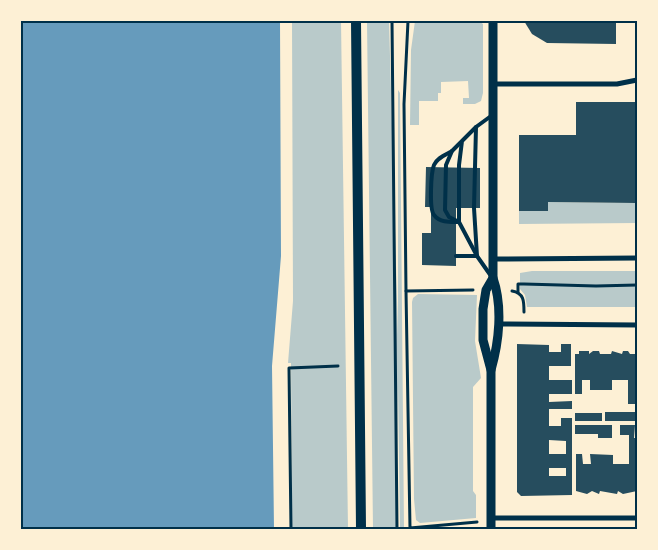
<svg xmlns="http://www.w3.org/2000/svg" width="658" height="550" font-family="'Sofia Sans Condensed',sans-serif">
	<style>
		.green { fill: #b9caca }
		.water { fill: #669bbc }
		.building { fill: #264d5e; fill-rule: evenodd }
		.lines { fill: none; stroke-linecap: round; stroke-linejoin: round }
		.path { stroke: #003049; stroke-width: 3 }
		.service { stroke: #003049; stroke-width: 4 }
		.minor { stroke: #003049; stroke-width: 5 }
		.tertiary { stroke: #003049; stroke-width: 9 }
		.secondary { stroke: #003049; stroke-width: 10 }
		.neatline { fill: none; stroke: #003049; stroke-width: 2 }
	</style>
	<rect width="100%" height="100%" fill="#fdf0d5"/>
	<g class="green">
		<polygon points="292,21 341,21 348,529 292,529 291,363 288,363 293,301"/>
		<polygon points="367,21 389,21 398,335 398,90 400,93 404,529 400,529 398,386 396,529 373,529"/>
		<polygon points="415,21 479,21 483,24 483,93 481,101 475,104 463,104 463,98 469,98 468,81 441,82 441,93 438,93 438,101 419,101 419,125 410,125 411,50"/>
		<polygon points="548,202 637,203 637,223 519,224 519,211 548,211"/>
		<polygon points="532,271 637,271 637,307 527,307 525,295 520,289 520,273"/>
		<polygon points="418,294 477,295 475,341 481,378 473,387 473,491 476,495 476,518 420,523 416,520 414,499 412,302 413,298"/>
	</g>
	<polygon class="water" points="21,21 280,21 281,256 272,366 274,529 21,529"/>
	<g class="building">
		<polygon points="524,21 616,21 616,44 547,43 532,34"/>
		<polygon points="576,102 635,102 636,203 548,202 548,211 519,211 519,135 576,135"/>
		<polygon points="426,167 480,168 480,208 456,208 456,266 422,265 422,233 431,233 431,207 425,207"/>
		<path d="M517,344L549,345V352H561V344H571V366H549V380H572V394H549V402L572,401V409H549V426H561V418H572V495L521,496L517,492ZM549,440L566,441V454H549ZM549,468H566V476H549Z"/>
		<polygon points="579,351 589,351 589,354 593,351 599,351 600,354 611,354 612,351 622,354 623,351 628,351 630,354 637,354 635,404 628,404 628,380 612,380 612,390 590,390 590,380 582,380 582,394 575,394 575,354 579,354"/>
		<rect x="605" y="412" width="32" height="9"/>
		<rect x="575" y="413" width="27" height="8"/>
		<polygon points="575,425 612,425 612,438 598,438 598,434 575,434"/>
		<polygon points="620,425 635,425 634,438 637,438 637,491 623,494 618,491 617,494 600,491 599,494 592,491 587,494 576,491 576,454 582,454 583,464 591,464 590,454 613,455 613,464 629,464 629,435 620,435"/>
	</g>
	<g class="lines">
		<g class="path">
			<polyline points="392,21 397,529"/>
			<polyline points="408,21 404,104 406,291 473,290"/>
			<polyline points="406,291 410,528 477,522"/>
			<path d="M512,291C524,293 524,301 524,312"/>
			<polyline points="518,292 518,284 524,284 596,286 637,285"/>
			<polyline points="291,529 289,368 338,366"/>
		</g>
		<g class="service">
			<path d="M452,151C445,155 437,158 434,165C431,172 429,209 434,215C440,223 451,222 459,222"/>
			<polyline points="457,221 449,217 445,210 446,165 452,151 461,142"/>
			<polyline points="456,256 477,256 459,222 459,165 462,141 476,127"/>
			<polyline points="491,276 477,256 474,208 476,127 491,116"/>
		</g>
		<g class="minor">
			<polyline points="493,84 617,84 637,80"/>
			<polyline points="493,259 637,258"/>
			<polyline points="499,324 637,325"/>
			<polyline points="492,518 637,518"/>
		</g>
		<g class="tertiary">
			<path d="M491,370C499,342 503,307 493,278V21"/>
			<polyline points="491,529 491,370 483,340 483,309 486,290 493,278"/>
		</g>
		<polyline class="secondary" points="356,21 361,529"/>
	</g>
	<rect width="658" height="550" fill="none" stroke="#fdf0d5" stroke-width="45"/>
	<rect x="22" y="22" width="614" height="506" class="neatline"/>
</svg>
